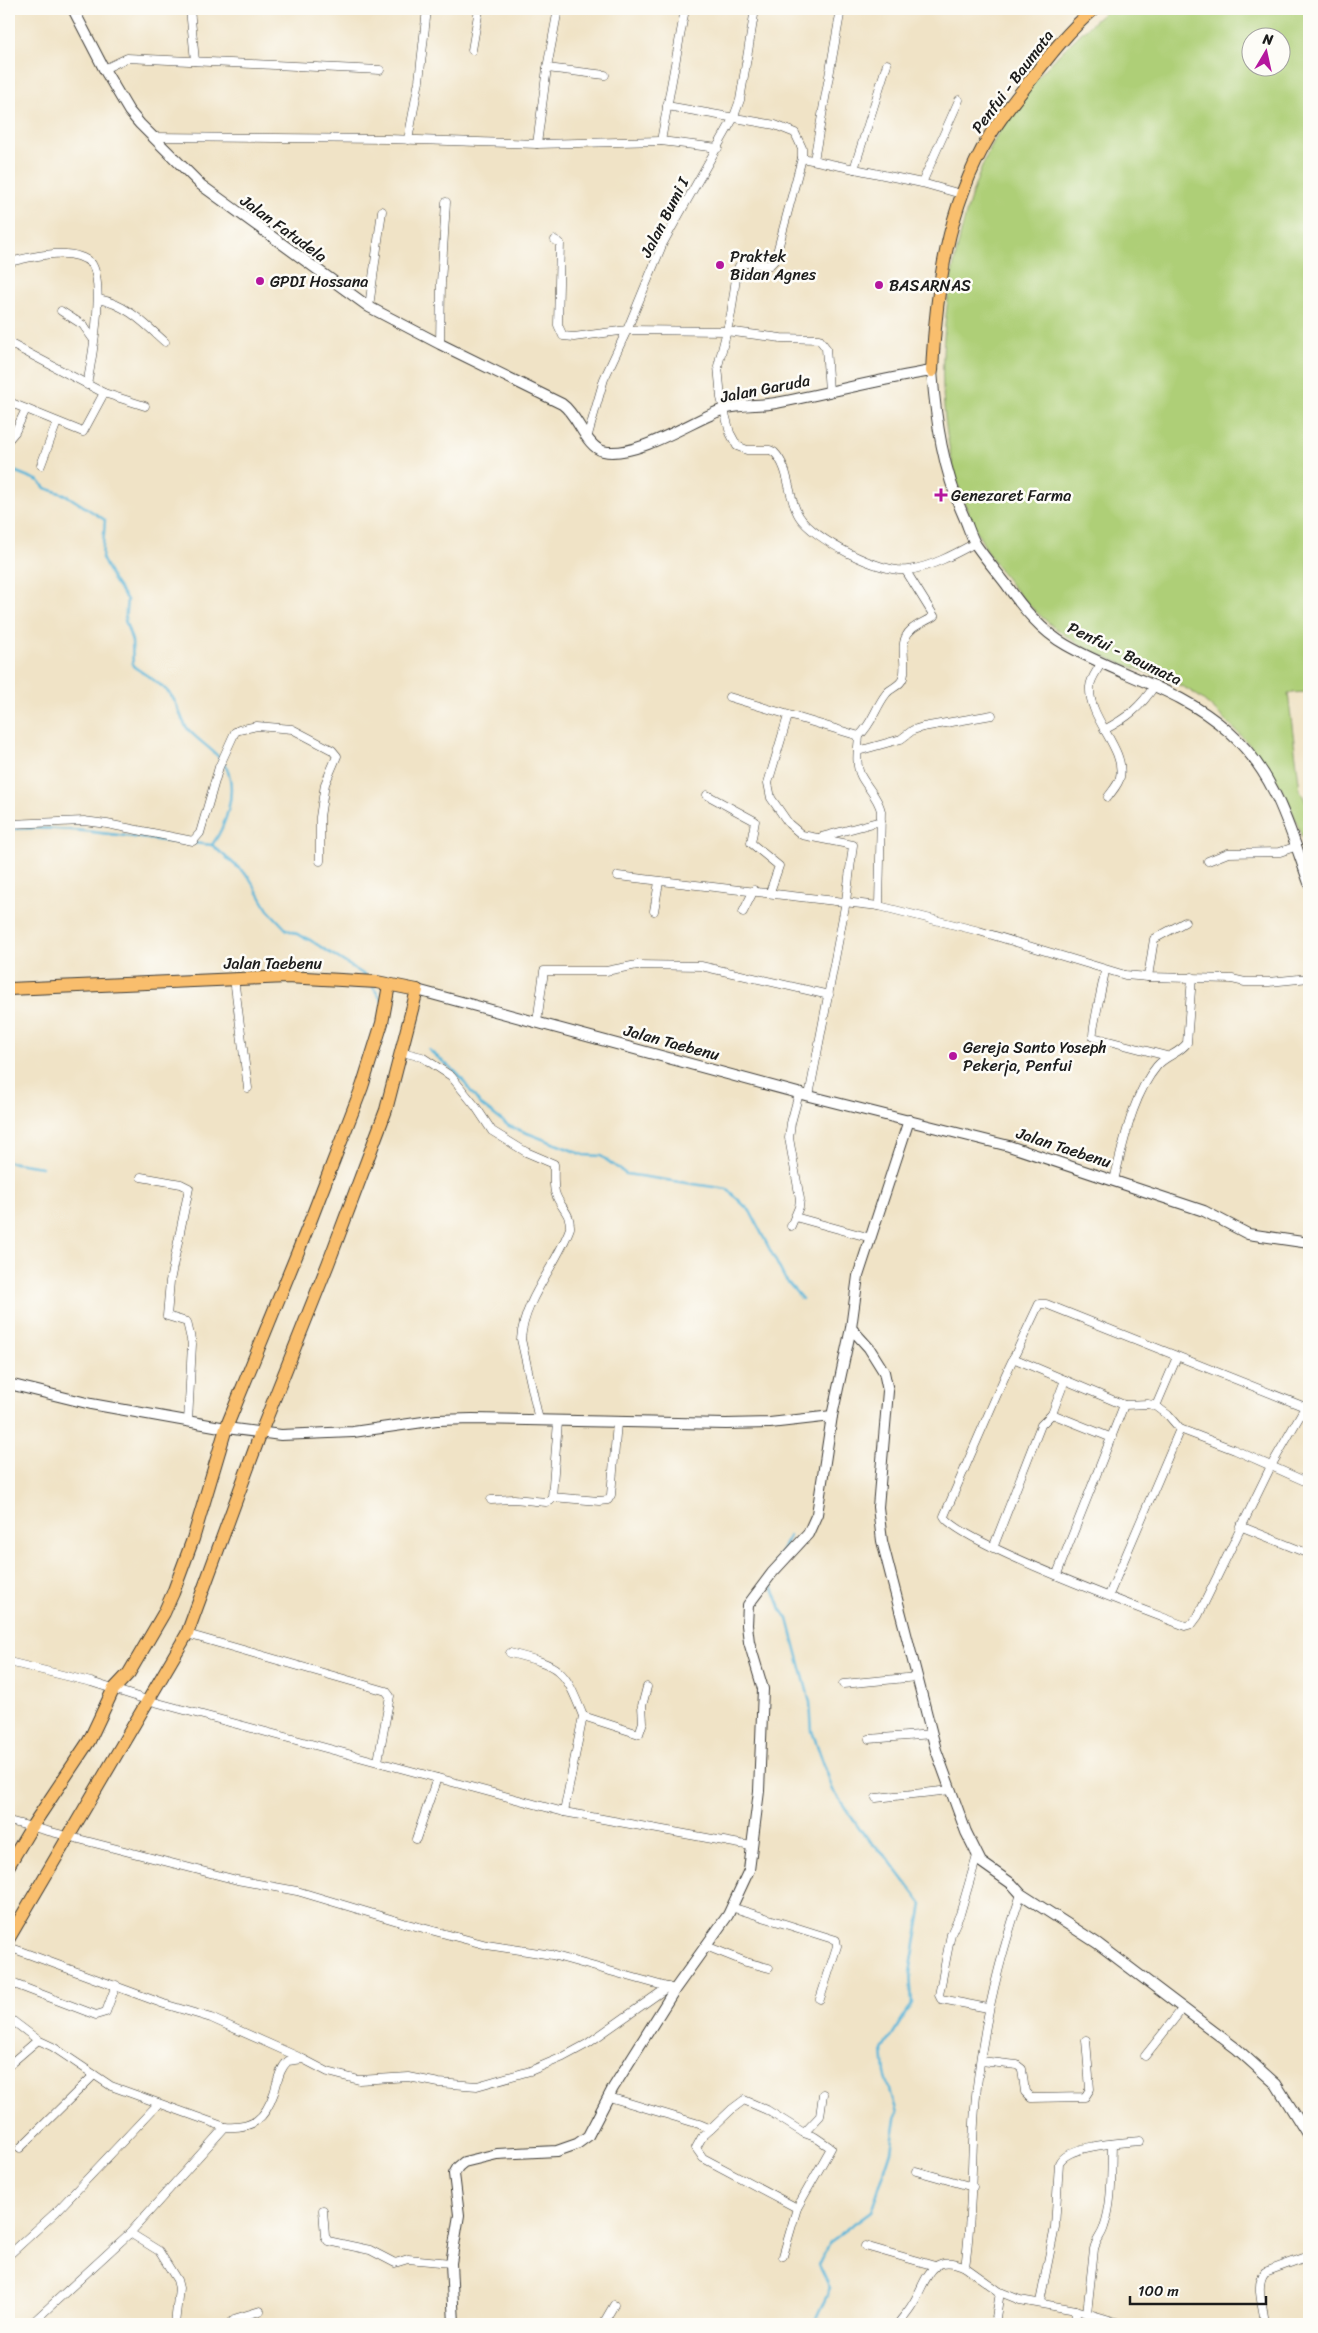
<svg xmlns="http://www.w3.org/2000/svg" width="1318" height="2333" font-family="Sriracha,sans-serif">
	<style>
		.green { fill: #aecf77; stroke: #65764a; fill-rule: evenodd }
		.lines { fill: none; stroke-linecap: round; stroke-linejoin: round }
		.stream { stroke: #5bb6d9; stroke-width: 2.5 }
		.minor-casing { stroke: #3c3a36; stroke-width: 9 }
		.tertiary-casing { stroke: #3c3a36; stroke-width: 12 }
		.primary-casing { stroke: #3c3a36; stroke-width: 14 }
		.trunk-casing { stroke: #3c3a36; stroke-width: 14 }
		.minor { stroke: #fff; stroke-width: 8 }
		.tertiary { stroke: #fff; stroke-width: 10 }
		.primary { stroke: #f9be6d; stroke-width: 12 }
		.trunk { stroke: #f9be6d; stroke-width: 12 }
		.poi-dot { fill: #b5179e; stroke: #fdfcf7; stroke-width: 2 }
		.labels { text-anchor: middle; stroke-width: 5; stroke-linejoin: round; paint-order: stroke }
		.street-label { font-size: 16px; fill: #1c1c1c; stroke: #fdfcf7 }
		.poi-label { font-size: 16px; fill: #1c1c1c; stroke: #fdfcf7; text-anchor: start }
	</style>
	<rect width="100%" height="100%" fill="#fdfcf7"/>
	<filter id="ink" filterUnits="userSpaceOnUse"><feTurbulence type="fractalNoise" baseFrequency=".02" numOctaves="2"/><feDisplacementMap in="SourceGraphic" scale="10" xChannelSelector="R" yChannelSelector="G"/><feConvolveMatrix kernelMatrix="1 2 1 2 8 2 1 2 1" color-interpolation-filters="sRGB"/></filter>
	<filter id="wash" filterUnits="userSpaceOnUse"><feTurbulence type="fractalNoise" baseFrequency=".0096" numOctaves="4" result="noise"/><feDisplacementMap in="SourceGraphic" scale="20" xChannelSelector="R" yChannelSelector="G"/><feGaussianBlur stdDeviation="1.12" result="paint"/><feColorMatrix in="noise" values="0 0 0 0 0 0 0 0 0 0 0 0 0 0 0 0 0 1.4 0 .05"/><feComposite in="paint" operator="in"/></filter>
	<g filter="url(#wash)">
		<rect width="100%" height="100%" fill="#f0e3c6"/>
		<path class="green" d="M1108,9H1309V692L1288,693L1300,790L1309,808V858C1303,841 1298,824 1291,808C1278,775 1253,747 1228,723C1212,707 1198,693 1177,684C1127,663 1087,657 1044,619C942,529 929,395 953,269C962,224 974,178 996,137C1022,87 1066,46 1108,9ZM1250,38H1280V68H1250Z"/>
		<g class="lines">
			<g class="stream">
				<path d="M9,469L39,481L45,488L66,495L105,520L102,558L113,580L127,600L125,620L132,641L133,666C145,675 161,683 170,694C179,704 180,719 187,728C198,742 219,752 227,769C237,792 226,826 212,845L193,843"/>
				<path d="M9,829C67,825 125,837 183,843"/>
				<polyline points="212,845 249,877 268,910 286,929 310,940 366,976"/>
				<polyline points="373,987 382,1001"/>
				<polyline points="429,1050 458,1074 480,1104 509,1126 584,1155 601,1156 626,1174 727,1189 750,1211 785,1279 802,1299"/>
				<polyline points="9,1162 42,1167"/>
				<polyline points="775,1564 789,1536"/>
				<polyline points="770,1580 781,1609 788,1619 810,1702 812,1731 833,1790 863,1834 888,1859 922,1904 910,1973 912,2003 883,2050 885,2073 897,2113 891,2151 871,2212 830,2242 819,2265 830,2288 817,2316 816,2324"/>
			</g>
		</g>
	</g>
	<g filter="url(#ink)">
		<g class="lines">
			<defs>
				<g id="minor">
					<polyline points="190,9 195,61"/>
					<polyline points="472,50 479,9"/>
					<polyline points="547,68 605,75"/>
					<polyline points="104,69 127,58 380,70"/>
					<path d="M667,106L775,125L795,133L802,148V158L775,260L770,265L743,263L739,266L737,271L731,314L718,366L721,398L730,433L737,446L747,450H770L774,452C791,469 787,497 799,516C813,539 881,574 908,570C931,567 955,554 975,543"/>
					<polyline points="153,137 388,139 537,144 661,141 718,148"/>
					<polyline points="408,140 419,81 427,9"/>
					<polyline points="661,141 685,9"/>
					<polyline points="537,144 547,68 558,9"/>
					<polyline points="802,158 922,183 961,194"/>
					<polyline points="814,160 841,9"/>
					<polyline points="854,169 887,64"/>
					<polyline points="922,183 959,100"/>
					<polyline points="555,240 560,243 558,325 563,336 574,337 627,330 726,331 781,338 819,339 826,348 829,391"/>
					<path d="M9,262C32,257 73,245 92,264C105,285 92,359 87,385"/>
					<path d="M98,299C126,304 145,324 165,342"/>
					<polyline points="369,307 382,211"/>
					<polyline points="61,311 83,325 93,339"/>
					<polyline points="9,343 104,393 145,406"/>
					<polyline points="440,344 441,283 446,202"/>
					<polyline points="9,402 83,432 104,393"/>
					<polyline points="588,435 604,379 627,330 663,243 733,119 740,100 755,9"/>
					<polyline points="9,439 15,432 26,409"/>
					<polyline points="41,465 57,422"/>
					<path d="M1101,663C1098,670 1090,679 1090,687C1088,719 1126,748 1120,777C1119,784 1112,791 1108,797"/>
					<path d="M729,697L859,736C873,723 875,708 886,694C891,687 900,687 903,678C908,663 897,642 911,630C917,624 927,621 934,616L906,571"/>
					<polyline points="788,716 768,783 771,798 789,824 802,835 853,845 846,901 809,1096"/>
					<path d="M1104,730C1127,718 1141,707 1155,685"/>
					<path d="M859,736C858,749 855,764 861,776C868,789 878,797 881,811L879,906"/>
					<polyline points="858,751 901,739 913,730 923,727 992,715"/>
					<polyline points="707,795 755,821 751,843 779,866 770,892"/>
					<polyline points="9,824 84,821 107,824 193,841 200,833 219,767 235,732 239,730 257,726 292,729 332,750 337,756 325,784 320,817 320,861"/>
					<polyline points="821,837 881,821"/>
					<polyline points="1208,861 1228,853 1280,852 1297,846"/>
					<polyline points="618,876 879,906 979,931 1125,975 1148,977 1232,979 1245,982 1269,982 1309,978"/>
					<polyline points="654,911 659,882"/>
					<polyline points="743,912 754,890"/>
					<path d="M1105,970C1104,981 1091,1032 1093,1037L1167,1056"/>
					<polyline points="1148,977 1154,939 1185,922"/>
					<polyline points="234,978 248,1088"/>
					<polyline points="537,1022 544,971 606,971 637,965 701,966 829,995"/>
					<path d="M402,1052L422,1057L451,1076L476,1107L492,1131L526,1152L554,1164C554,1173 553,1184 555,1192C559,1207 571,1212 570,1228C557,1265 524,1299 521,1339L539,1420"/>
					<polyline points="141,1177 181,1184 189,1188 170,1281 167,1316 187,1322 192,1344 188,1422"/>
					<path d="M1114,1180C1124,1142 1132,1096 1157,1066C1166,1055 1179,1054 1187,1043L1192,977"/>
					<polyline points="795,1217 871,1238"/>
					<polyline points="791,1226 799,1207 800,1199 789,1138 791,1123 799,1093"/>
					<path d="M1039,1304H1046L1305,1407L1271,1466L1198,1616L1192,1624L1185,1626C1147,1611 958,1542 944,1516L1005,1376Z"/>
					<polyline points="1013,1358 1124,1405 1148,1404 1156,1406 1177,1357"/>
					<polyline points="1052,1414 1112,1438"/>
					<polyline points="558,1422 552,1497 599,1501 608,1500 611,1495 617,1423"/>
					<polyline points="1180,1429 1235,1450 1309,1483"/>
					<polyline points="491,1500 514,1499 546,1502 550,1501 552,1497"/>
					<polyline points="1240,1526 1309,1554"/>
					<polyline points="993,1548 1041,1425 1052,1414 1065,1380"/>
					<polyline points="1057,1574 1124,1405"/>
					<polyline points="1109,1595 1180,1429 1168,1415 1156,1406"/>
					<polyline points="187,1634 386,1691 390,1696 378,1761"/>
					<path d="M510,1653C561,1666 564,1668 583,1716"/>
					<polyline points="9,1662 91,1682 147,1700 564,1812 751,1846"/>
					<polyline points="843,1684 917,1677"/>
					<polyline points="869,1739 932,1734"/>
					<polyline points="876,1798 951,1790"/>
					<polyline points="564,1812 583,1716 639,1734 643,1722 642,1706 647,1687"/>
					<polyline points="9,1821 237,1880 297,1891 404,1923 487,1945 552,1955 671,1988"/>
					<polyline points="416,1839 437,1778"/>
					<polyline points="977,1856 960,1914 951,1934 939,1995 941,1999 988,2008"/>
					<path d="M1021,1894C1000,1957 984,2020 977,2086C970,2146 974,2207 965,2267L1000,2292L1020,2300L1076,2310L1123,2324"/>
					<polyline points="731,1907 836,1940 837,1946 820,1999"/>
					<polyline points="706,1946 746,1962 769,1968"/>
					<polyline points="9,1947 164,2004 211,2018 301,2058"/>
					<polyline points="9,1982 96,2015 106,2012 116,1985"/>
					<polyline points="9,2018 38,2040 53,2047 111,2086 225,2127"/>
					<polyline points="1145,2056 1183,2008"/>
					<polyline points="981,2061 1017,2065 1022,2069 1025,2092 1031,2098 1085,2097 1090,2089 1086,2040"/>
					<polyline points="9,2065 38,2040"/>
					<polyline points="609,2097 699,2124 711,2129 702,2137 696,2148 703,2158 797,2208 831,2148 815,2137 804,2133 820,2116 823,2094"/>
					<polyline points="711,2129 732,2109 744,2100 767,2110 804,2133"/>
					<polyline points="20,2148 94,2075"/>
					<polyline points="916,2171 973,2187"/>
					<polyline points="323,2210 325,2236 328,2241 370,2250 395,2263 408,2259 451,2263"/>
					<polyline points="130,2233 159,2251 177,2280 179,2288 175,2324"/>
					<polyline points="865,2246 935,2266"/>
					<polyline points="9,2255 56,2212 158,2104"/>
					<polyline points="783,2256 797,2208"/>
					<path d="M1040,2302L1055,2227L1059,2163C1067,2145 1121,2143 1140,2141"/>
					<path d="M1087,2313L1094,2249C1096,2240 1102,2235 1104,2227C1113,2202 1111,2171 1112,2144"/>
					<path d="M31,2324L130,2233L225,2127C253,2129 265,2119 274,2093C278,2081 279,2069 288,2061L303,2059L328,2072L359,2080L409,2077L439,2083L477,2086L530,2071L563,2057L587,2044L668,1987"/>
					<polyline points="229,2324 237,2318 260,2311"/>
					<polyline points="603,2324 614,2305"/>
					<path d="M898,2324C902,2318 908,2312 912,2305C926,2284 929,2250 965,2267"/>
					<polyline points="995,2324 1000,2292"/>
					<polyline points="1075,2324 1076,2310"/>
					<path d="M1265,2324C1264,2308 1254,2285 1265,2272L1309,2256"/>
				</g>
				<g id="tertiary">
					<path d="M73,9L104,69L129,111L140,124L201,185L369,307L440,344L562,404C578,415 586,447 603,451C636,459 693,420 724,409C740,404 760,406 776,403C829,393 880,379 932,371C936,422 943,470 964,517C968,526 971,537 976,545C985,558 996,571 1006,584C1022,607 1041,631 1066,645C1122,677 1180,688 1229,732C1276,774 1289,827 1309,883"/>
					<polyline points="417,990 809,1096 1009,1146 1204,1211 1248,1234 1309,1243"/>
					<polyline points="851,1328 869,1348 884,1372 888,1391 878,1507 882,1541 936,1750 966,1832 981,1862 1012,1884 1021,1894 1097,1943 1237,2049 1276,2084 1309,2137"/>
					<polyline points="9,1384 91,1404 226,1428 281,1435 353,1432 437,1420 472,1419 726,1424 770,1423 832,1416"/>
					<polyline points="454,2324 451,2263 459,2215 454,2174 458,2167 464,2162 497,2154 557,2151 577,2144 588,2136 613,2088 675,1989 728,1915 749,1870 759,1791 763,1689 749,1642 747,1625 748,1605 772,1573 808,1534 817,1514 832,1416 851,1328 858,1276 909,1120"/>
				</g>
				<polyline id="primary" points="9,989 287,977 377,982 417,990"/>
				<g id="trunk">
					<path d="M932,371C936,291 947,207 989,137C1000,118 1015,100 1029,82C1049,56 1069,30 1094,9"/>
					<polyline points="9,1865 31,1828 89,1741 113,1690 129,1673 164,1613 173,1593 193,1539 226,1428 308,1227 362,1087 382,1023 389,985"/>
					<polyline points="9,1938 187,1634 261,1432 328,1264 386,1110 417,990"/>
				</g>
			</defs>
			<use href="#minor" class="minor-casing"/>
			<use href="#tertiary" class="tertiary-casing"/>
			<use href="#primary" class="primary-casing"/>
			<use href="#trunk" class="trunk-casing"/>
			<use href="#minor" class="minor"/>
			<use href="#tertiary" class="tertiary"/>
			<use href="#primary" class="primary"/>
			<use href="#trunk" class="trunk"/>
		</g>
	</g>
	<g class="poi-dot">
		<circle cx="720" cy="265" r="5"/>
		<circle cx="260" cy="281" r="5"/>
		<circle cx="879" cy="285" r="5"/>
		<path d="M938.5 487.5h5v5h5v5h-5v5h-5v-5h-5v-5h5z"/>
		<circle cx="953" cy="1056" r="5"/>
	</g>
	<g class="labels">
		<g class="street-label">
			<text transform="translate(1012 81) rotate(-53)" y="6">Penfui - Baumata</text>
			<text transform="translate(664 217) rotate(-63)" y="6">Jalan Bumi I</text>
			<text transform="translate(284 228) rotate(36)" y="6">Jalan Fatudela</text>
			<text transform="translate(765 388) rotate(-11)" y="6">Jalan Garuda</text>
			<text transform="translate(1125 653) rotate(26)" y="6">Penfui - Baumata</text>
			<text x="273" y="969">Jalan Taebenu</text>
			<text transform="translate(672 1042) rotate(15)" y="6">Jalan Taebenu</text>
			<text transform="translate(1064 1147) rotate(18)" y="6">Jalan Taebenu</text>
		</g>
		<g class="poi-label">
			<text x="730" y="262">Praktek<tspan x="730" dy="18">Bidan Agnes</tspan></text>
			<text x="270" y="287">GPDI Hossana</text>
			<text x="889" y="291">BASARNAS</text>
			<text x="951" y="501">Genezaret Farma</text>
			<text x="963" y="1053">Gereja Santo Yoseph<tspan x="963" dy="18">Pekerja, Penfui</tspan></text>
		</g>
	</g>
	<rect width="1318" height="2333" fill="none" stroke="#fdfcf7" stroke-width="30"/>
	<g transform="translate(1266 52) rotate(9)"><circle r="24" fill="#fdfcf7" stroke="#a3a29f"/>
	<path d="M0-4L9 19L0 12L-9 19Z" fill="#b5179e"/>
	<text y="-8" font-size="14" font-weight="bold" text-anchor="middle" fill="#1c1c1c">N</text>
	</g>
	<path d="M1130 2296v8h136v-8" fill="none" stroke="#1c1c1c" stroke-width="2.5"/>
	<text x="1138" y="2296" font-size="15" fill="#1c1c1c" stroke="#fdfcf7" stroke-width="4" paint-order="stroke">100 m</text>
</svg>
